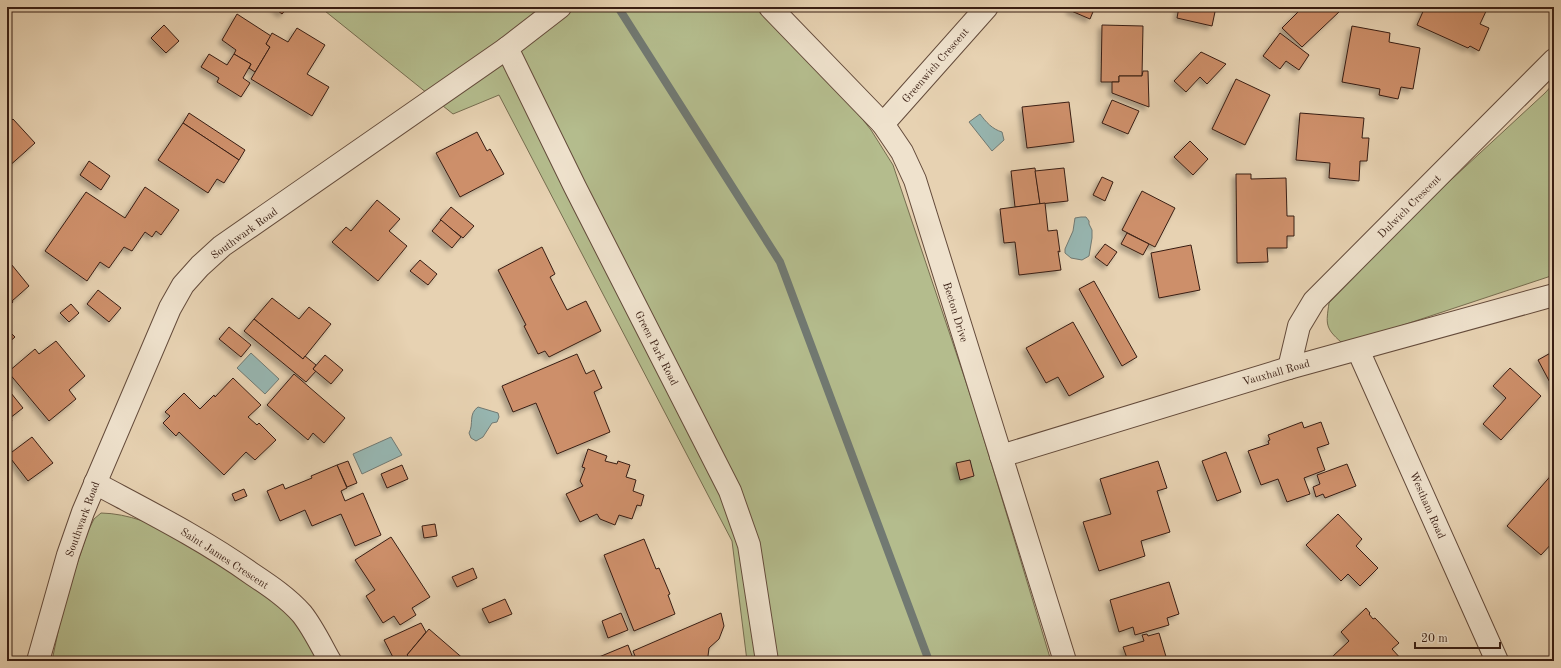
<svg xmlns="http://www.w3.org/2000/svg" width="1561" height="668" font-family="'Old Standard TT',serif">
	<style>
		.green { fill: #b4bc8d; stroke: #766d50 }
		.water { fill: #97b6b1; stroke: #717972 }
		.lines { fill: none; stroke-linecap: round; stroke-linejoin: round }
		.stream { stroke: #717972; stroke-width: 8 }
		.building { fill: #cd8f6b; stroke: #391e13; filter: url(#shadow) }
		.minor-casing { stroke: #644b3b; stroke-width: 24 }
		.minor { stroke: #efe2cd; stroke-width: 22 }
		.labels { text-anchor: middle; stroke-width: 4; stroke-linejoin: round; paint-order: stroke }
		.street-label { font-size: 11px; fill: #391e13; stroke: #efe2cd }
	</style>
	<defs>
		<filter id="shadow"><feDropShadow dx="-3.5" dy="3.5" stdDeviation="2" flood-color="#0004"/></filter>
	</defs>
	<rect width="100%" height="100%" fill="#e7d2b2"/>
	<filter id="stains"><feTurbulence type="fractalNoise" baseFrequency=".005" numOctaves="4"/><feColorMatrix values="0 0 0 0 .2 0 0 0 0 .09 0 0 0 0 .02 0 0 0 .5 -.17"/></filter>
	<radialGradient id="worn" r=".72"><stop offset=".6" stop-color="#630" stop-opacity="0"/><stop offset="1" stop-color="#630" stop-opacity=".3"/></radialGradient>
	<g class="green">
		<polygon points="320,7 757,7 841,92 871,130 893,165 974,406 1051,661 747,661 732,541 499,95 453,114"/>
		<path d="M1554,83V275L1358,340L1341,342C1325,328 1326,324 1329,303L1426,203L1545,93Z"/>
		<path d="M101,513C155,514 212,556 254,588C265,596 279,603 288,613C301,627 313,644 320,661H52L64,603L88,531L94,519Z"/>
	</g>
	<g class="water">
		<path d="M980,114C986,122 992,129 1002,132L1004,140L992,151L969,122Z"/>
		<polygon points="1081,217 1086,217 1089,221 1089,224 1092,230 1092,238 1089,256 1082,260 1071,258 1065,253 1065,249 1073,231 1075,218"/>
		<polygon points="251,353 279,379 265,394 237,368"/>
		<path d="M478,407L498,413L499,417L497,422L492,423L483,437L476,441L471,438L469,433C474,424 468,414 478,407Z"/>
		<polygon points="391,437 402,455 362,474 353,454"/>
	</g>
	<g class="lines">
		<polyline class="stream" points="618,7 780,262 929,661"/>
	</g>
	<g class="building">
		<polygon points="273,7 288,7 282,14"/>
		<polygon points="1071,7 1095,7 1090,19 1069,10"/>
		<polygon points="1179,7 1216,7 1212,26 1177,18"/>
		<polygon points="1303,7 1336,7 1340,11 1302,47 1282,28"/>
		<polygon points="1425,7 1488,7 1480,24 1489,28 1479,51 1470,46 1468,48 1417,25"/>
		<polygon points="237,14 271,36 266,44 270,47 255,72 249,68 251,64 234,54 236,50 222,40"/>
		<polygon points="164,25 179,41 166,53 151,38"/>
		<polygon points="1102,25 1143,26 1142,76 1119,76 1119,82 1101,82"/>
		<polygon points="1352,26 1390,33 1389,42 1420,48 1413,89 1401,87 1398,99 1379,95 1380,89 1342,82"/>
		<polygon points="297,28 325,45 307,74 329,87 312,116 251,79 270,47 266,44 272,33 288,42"/>
		<polygon points="1280,33 1309,55 1299,70 1286,61 1280,69 1263,56"/>
		<polygon points="1201,52 1226,64 1207,84 1200,77 1186,92 1174,81"/>
		<polygon points="209,54 227,65 234,54 251,64 243,78 250,83 241,97 217,82 219,78 201,67"/>
		<polygon points="1143,71 1148,71 1149,107 1112,93 1112,82 1119,82 1119,76 1142,76"/>
		<polygon points="1236,79 1270,95 1245,145 1212,129"/>
		<polygon points="1112,100 1139,111 1128,134 1102,123"/>
		<polygon points="1069,102 1074,142 1027,148 1022,107"/>
		<polygon points="189,113 245,150 239,160 183,123"/>
		<polygon points="1300,113 1364,118 1362,138 1369,138 1367,161 1360,161 1359,181 1329,178 1330,163 1296,160"/>
		<polygon points="13,119 35,143 7,168 7,124"/>
		<polygon points="183,123 239,160 224,183 217,179 208,193 158,160"/>
		<polygon points="477,132 487,151 490,149 504,174 460,197 436,153"/>
		<polygon points="1190,141 1208,159 1193,175 1174,157"/>
		<polygon points="89,161 110,176 101,190 80,175"/>
		<polygon points="1035,168 1040,204 1015,207 1011,171"/>
		<polygon points="1064,168 1068,201 1040,204 1035,171"/>
		<polygon points="1236,174 1251,174 1251,179 1286,178 1287,216 1294,216 1294,236 1287,236 1287,248 1267,248 1268,262 1237,263"/>
		<polygon points="1102,177 1113,182 1105,201 1093,195"/>
		<polygon points="145,187 179,210 161,235 156,231 152,237 145,232 132,251 124,247 109,268 100,262 87,281 45,251 86,192 125,218"/>
		<polygon points="1142,191 1175,208 1155,247 1122,230"/>
		<polygon points="377,200 400,219 389,231 407,246 378,281 332,242 346,227 351,231"/>
		<polygon points="1045,203 1048,231 1057,230 1060,252 1058,251 1061,270 1019,275 1015,242 1004,243 1000,209"/>
		<polygon points="451,207 474,226 463,238 440,220"/>
		<polygon points="441,220 461,237 452,248 432,231"/>
		<polygon points="1127,233 1149,244 1143,255 1121,244"/>
		<polygon points="1105,244 1117,252 1107,266 1095,257"/>
		<polygon points="1191,245 1200,290 1159,298 1151,253"/>
		<polygon points="542,247 555,274 550,277 567,310 586,301 601,331 549,357 545,351 538,354 524,326 526,325 498,270"/>
		<polygon points="7,259 29,286 12,301 7,294"/>
		<polygon points="420,260 437,274 428,285 410,271"/>
		<polygon points="1094,281 1137,357 1122,366 1079,289"/>
		<polygon points="98,290 121,308 109,322 87,304"/>
		<polygon points="7,294 13,302 7,308"/>
		<polygon points="272,298 299,319 309,307 331,324 303,359 254,319"/>
		<polygon points="71,304 79,313 69,322 60,313"/>
		<polygon points="254,319 303,359 305,356 316,365 313,369 316,371 306,382 244,331"/>
		<polygon points="1073,322 1104,377 1069,396 1058,377 1046,383 1026,348"/>
		<polygon points="229,327 251,345 241,357 219,339"/>
		<polygon points="7,329 15,337 7,344"/>
		<polygon points="56,341 85,376 69,390 76,399 49,421 8,372 35,349 39,354"/>
		<polygon points="1554,351 1554,390 1538,360"/>
		<polygon points="577,354 586,374 594,370 602,388 594,392 610,432 557,454 536,403 513,412 502,386"/>
		<polygon points="325,355 343,370 331,384 313,369"/>
		<polygon points="1510,368 1541,396 1501,440 1483,424 1506,398 1493,386"/>
		<polygon points="294,374 345,418 324,443 313,433 308,440 267,405"/>
		<polygon points="233,378 261,405 248,417 257,425 259,423 276,440 255,460 246,452 224,475 179,432 176,436 163,423 170,416 165,412 184,393 200,409 214,395 215,397"/>
		<polygon points="7,388 23,408 10,418 12,421 7,425"/>
		<polygon points="1302,422 1304,428 1321,422 1329,444 1317,448 1325,470 1304,478 1310,494 1287,502 1278,479 1261,485 1248,451 1269,444 1268,441 1270,440 1268,435"/>
		<polygon points="32,437 53,463 28,481 8,455"/>
		<polygon points="588,449 607,456 605,461 617,464 618,461 630,465 626,477 636,480 633,491 644,495 641,506 637,505 632,519 619,515 615,525 600,519 597,514 580,522 566,494 583,486 580,481 585,468 582,467"/>
		<polygon points="1226,452 1241,492 1217,501 1202,461"/>
		<polygon points="970,460 974,476 960,480 956,463"/>
		<polygon points="348,461 357,483 347,487 337,465"/>
		<polygon points="1158,461 1167,488 1157,491 1170,532 1141,541 1145,556 1099,571 1083,522 1111,514 1100,479"/>
		<polygon points="1347,464 1356,486 1325,498 1323,494 1316,497 1313,487 1320,484 1317,475"/>
		<polygon points="337,465 347,488 341,491 345,501 363,493 381,535 355,546 341,514 312,526 305,510 280,521 267,491 283,484 285,489 312,478 311,476"/>
		<polygon points="402,465 408,479 387,488 381,474"/>
		<polygon points="1554,472 1554,541 1541,555 1507,526"/>
		<polygon points="244,489 247,496 235,501 232,494"/>
		<polygon points="1338,514 1362,539 1356,546 1378,568 1360,586 1348,574 1341,581 1306,545"/>
		<polygon points="435,524 437,536 424,538 422,526"/>
		<polygon points="391,537 430,597 412,608 416,615 400,625 394,616 383,623 366,596 375,590 355,560"/>
		<polygon points="644,539 656,569 659,568 670,594 668,595 675,614 634,631 604,555"/>
		<polygon points="473,568 477,578 457,587 452,577"/>
		<polygon points="1169,582 1179,614 1167,618 1169,625 1135,635 1133,627 1119,632 1110,600"/>
		<polygon points="505,599 512,614 489,623 482,609"/>
		<polygon points="1366,608 1370,613 1369,614 1373,619 1375,618 1399,643 1392,649 1403,661 1336,661 1332,657 1349,641 1341,632"/>
		<polygon points="621,613 628,630 608,638 602,621"/>
		<polygon points="721,613 724,626 719,639 709,648 708,656 704,661 637,661 633,651"/>
		<polygon points="421,623 426,632 407,655 413,661 395,661 384,640"/>
		<polygon points="429,629 466,661 413,661 407,655"/>
		<polygon points="1159,633 1167,660 1128,661 1123,647 1144,641 1142,635 1147,634 1148,636"/>
		<polygon points="628,645 634,661 600,661 599,657"/>
		<polygon points="599,657 600,661 588,661"/>
	</g>
	<g class="lines">
		<defs>
			<g id="minor">
				<polyline points="770,7 883,124 902,152 915,180 1065,661"/>
				<polyline points="507,48 575,187 730,491 749,545 767,661"/>
				<polyline points="883,124 987,7"/>
				<polyline points="1358,350 1497,661"/>
				<polyline points="1289,368 1299,326 1314,301 1554,60"/>
				<polyline points="1001,456 1289,368 1554,295"/>
				<path d="M95,483C149,512 203,539 252,574C270,586 288,598 302,614C313,628 321,645 330,661"/>
				<polyline points="38,661 68,555 83,512 170,308 183,285 200,266 222,246 507,48 560,7"/>
			</g>
		</defs>
		<use href="#minor" class="minor-casing"/>
		<use href="#minor" class="minor"/>
	</g>
	<g class="labels">
		<g class="street-label">
			<text transform="translate(935 65) rotate(-49)" y="4">Greenwich Crescent</text>
			<text transform="translate(1409 206) rotate(-45)" y="4">Dulwich Crescent</text>
			<text transform="translate(244 233) rotate(-36)" y="4">Southwark Road</text>
			<text transform="translate(956 312) rotate(73)" y="4">Becton Drive</text>
			<text transform="translate(657 348) rotate(63)" y="4">Green Park Road</text>
			<text transform="translate(1276 372) rotate(-16)" y="4">Vauxhall Road</text>
			<text transform="translate(1428 505) rotate(66)" y="4">Westham Road</text>
			<text transform="translate(82 519) rotate(-70)" y="4">Southwark Road</text>
			<text transform="translate(225 558) rotate(33)" y="4">Saint James Crescent</text>
		</g>
	</g>
	<rect width="1561" height="668" fill="none" stroke="#e7d2b2" stroke-width="24"/>
	<rect x="8" y="8" width="1545" height="652" fill="none" stroke="#391e13" stroke-width="2"/>
	<rect x="12" y="12" width="1537" height="644" fill="none" stroke="#391e13"/>
	<path d="M1415 642v6h85v-6" fill="none" stroke="#391e13" stroke-width="2"/>
	<text x="1421" y="642" font-size="12" fill="#391e13" stroke="#efe2cd" stroke-width="3" paint-order="stroke">20 m</text>
	<rect width="100%" height="100%" filter="url(#stains)"/>
	<rect width="100%" height="100%" fill="url(#worn)"/>
</svg>
